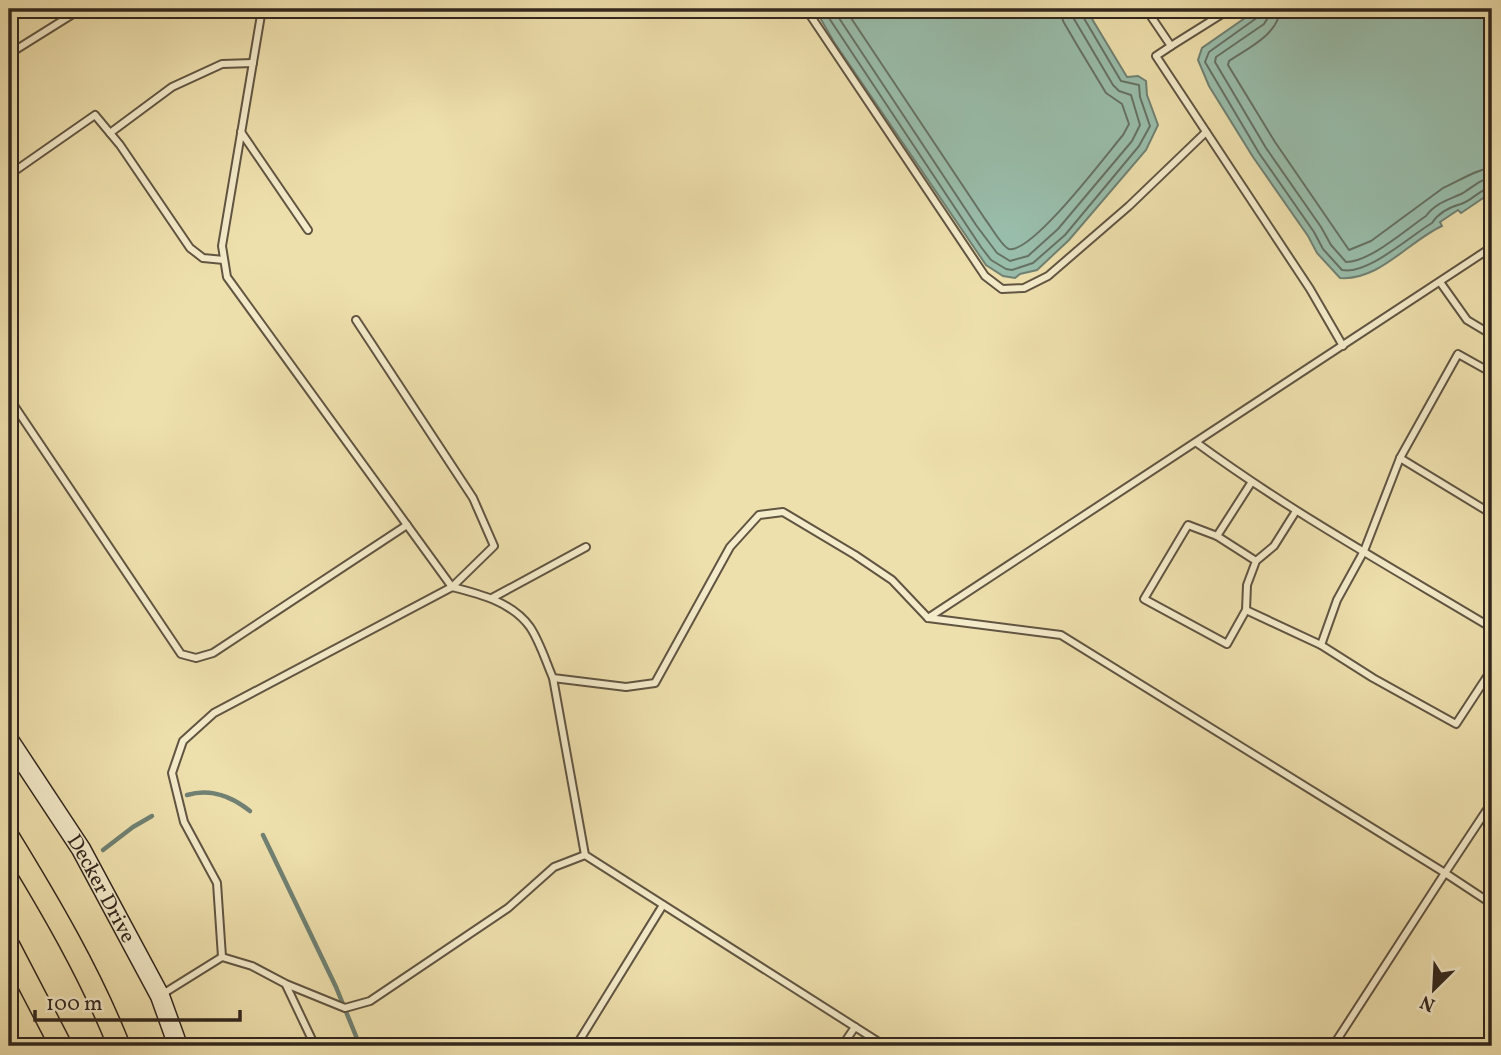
<svg xmlns="http://www.w3.org/2000/svg" width="1501" height="1055" font-family="Vollkorn,serif">
	<style>
		.water { fill: #99bdab; stroke: #708173; stroke-width: 2 }
		.lines { fill: none; stroke-linecap: round; stroke-linejoin: round }
		.shore { stroke: #667264; stroke-width: 2 }
		.stream { stroke: #708173; stroke-width: 4.5 }
		.lane-casing { stroke: #615542; stroke-width: 10 }
		.secondary-casing { stroke: #32271e; stroke-width: 21 }
		.highway-casing { stroke: #32271e; stroke-width: 24 }
		.lane { stroke: #f4ebca; stroke-width: 6 }
		.secondary { stroke: #f4ebca; stroke-width: 18 }
		.highway { stroke: #eee0ad; stroke-width: 21 }
		.labels { text-anchor: middle; stroke-width: 7; stroke-linejoin: round; paint-order: stroke }
		.street-label { font-size: 21px; fill: #32271e; stroke: #f4ebca }
	</style>
	<rect width="100%" height="100%" fill="#eee0ad"/>
	<filter id="stains"><feTurbulence type="fractalNoise" baseFrequency=".00286" numOctaves="4"/><feColorMatrix values="0 0 0 0 .2 0 0 0 0 .09 0 0 0 0 .02 0 0 0 .5 -.17"/></filter>
	<radialGradient id="worn" r=".72"><stop offset=".6" stop-color="#630" stop-opacity="0"/><stop offset="1" stop-color="#630" stop-opacity=".3"/></radialGradient>
	<g class="water">
		<polygon points="815,9 1086,9 1127,77 1138,76 1146,81 1147,95 1158,125 1146,150 1069,240 1037,270 1020,274 1015,278 1003,276 986,265 834,42"/>
		<path d="M1258,9H1485L1492,19V192L1461,213L1458,210L1440,222L1442,226C1409,241 1379,281 1340,278L1317,253L1308,236L1253,157L1209,86L1198,60L1202,48Z"/>
	</g>
	<g class="lines">
		<g class="shore">
			<polyline points="823,9 981,247 991,260 1006,269 1012,270 1033,263 1065,235 1139,146 1150,126 1140,97 1139,85 1121,81 1082,15 1081,9"/>
			<polyline points="833,9 976,225 997,253 1010,261 1028,256 1058,229 1132,141 1140,125 1131,95 1119,91 1113,85 1074,19 1072,9"/>
			<path d="M845,9L985,219C990,225 1002,247 1009,249C1032,254 1106,155 1123,135L1129,124L1122,104L1106,93L1077,45L1063,21L1061,9"/>
			<path d="M1261,9L1258,17L1209,52L1205,62L1259,153L1314,232L1323,249L1342,270C1368,275 1410,236 1432,223C1439,212 1450,207 1461,204C1473,200 1480,189 1492,187"/>
			<path d="M1270,9L1269,16L1264,24L1216,57L1215,62L1266,148L1321,227L1331,245L1346,262C1370,262 1405,230 1426,216C1435,203 1449,200 1463,193C1473,187 1480,179 1492,178"/>
			<path d="M1280,9C1279,34 1248,48 1229,61L1228,65L1275,142L1349,250L1371,241L1443,188C1457,182 1479,168 1492,168"/>
		</g>
		<g class="stream">
			<path d="M187,795C211,788 231,796 250,811"/>
			<polyline points="263,835 336,987 360,1046"/>
			<polyline points="103,850 133,827 152,816"/>
		</g>
		<defs>
			<g id="lane">
				<path d="M262,9L222,246L227,277L452,587C480,594 512,602 530,627C540,642 546,662 553,678L626,687L655,683L730,547L759,515L783,512L855,555L892,580L928,618L1061,635L1445,873L1492,802"/>
				<polyline points="806,9 985,276 1002,289 1024,288 1048,276 1129,206 1206,132"/>
				<polyline points="1146,9 1171,46 1156,56 1310,289 1343,346"/>
				<polyline points="1171,46 1230,9"/>
				<polyline points="9,54 81,9"/>
				<polyline points="241,132 308,230"/>
				<polyline points="110,133 172,87 222,64 253,63"/>
				<polyline points="9,175 95,115 120,145 190,248 203,258 224,260"/>
				<polyline points="1440,282 1467,320 1492,335"/>
				<polyline points="9,398 181,654 196,658 213,653 407,525"/>
				<path d="M1197,443C1291,512 1392,568 1492,628"/>
				<polyline points="1400,458 1492,514"/>
				<polyline points="1217,536 1251,483"/>
				<polyline points="1256,561 1217,536 1188,525 1144,599 1227,644 1246,610 1247,585 1256,561 1274,546 1296,511"/>
				<polyline points="492,598 586,547"/>
				<polyline points="1246,610 1321,645 1373,678 1456,724 1492,669"/>
				<polyline points="928,618 1492,247"/>
				<polyline points="1321,645 1337,600 1364,551 1400,458 1458,354 1492,373"/>
				<polyline points="553,678 585,855"/>
				<polyline points="222,957 217,883 184,822 172,773 183,741 214,713 452,587 494,546 473,498 356,320"/>
				<polyline points="286,985 315,1046"/>
				<polyline points="161,995 222,957 252,966 286,984 345,1008 370,1001 508,908 554,867 585,855 885,1046"/>
				<polyline points="576,1046 663,905"/>
				<polyline points="842,1046 855,1027"/>
				<polyline points="1333,1046 1445,873 1492,904"/>
			</g>
			<g id="secondary">
				<path id="s1" d="M9,740L81,849L160,996L178,1046"/>
			</g>
			<g id="highway">
				<path d="M9,838C50,905 90,973 119,1046"/>
				<polyline points="9,946 61,1046"/>
			</g>
		</defs>
		<use href="#lane" class="lane-casing"/>
		<use href="#secondary" class="secondary-casing"/>
		<use href="#highway" class="highway-casing"/>
		<use href="#lane" class="lane"/>
		<use href="#secondary" class="secondary"/>
		<use href="#highway" class="highway"/>
	</g>
	<g class="labels">
		<g class="street-label">
			<text dy="7" stroke="none"><textPath href="#s1" startOffset="175">Decker Drive</textPath></text>
		</g>
	</g>
	<rect width="1501" height="1055" fill="none" stroke="#eee0ad" stroke-width="35"/>
	<rect x="10" y="10" width="1480" height="1034" fill="none" stroke="#32271e" stroke-width="3.5"/>
	<rect x="18" y="18" width="1466" height="1020" fill="none" stroke="#32271e" stroke-width="2"/>
	<g transform="translate(1434 989) rotate(204)" stroke="#f4ebca" stroke-width="5" paint-order="stroke">
	<path d="M0-5L12 26L0 18L-12 26Z" fill="#32271e"/>
	<text y="-10" font-size="19" font-weight="bold" text-anchor="middle" fill="#32271e">N</text>
	</g>
	<path d="M35 1010v10h205v-10" fill="none" stroke="#32271e" stroke-width="3.5"/>
	<text x="46" y="1010" font-size="21" fill="#32271e" stroke="#f4ebca" stroke-width="5" paint-order="stroke">100 m</text>
	<rect width="100%" height="100%" filter="url(#stains)"/>
	<rect width="100%" height="100%" fill="url(#worn)"/>
</svg>
